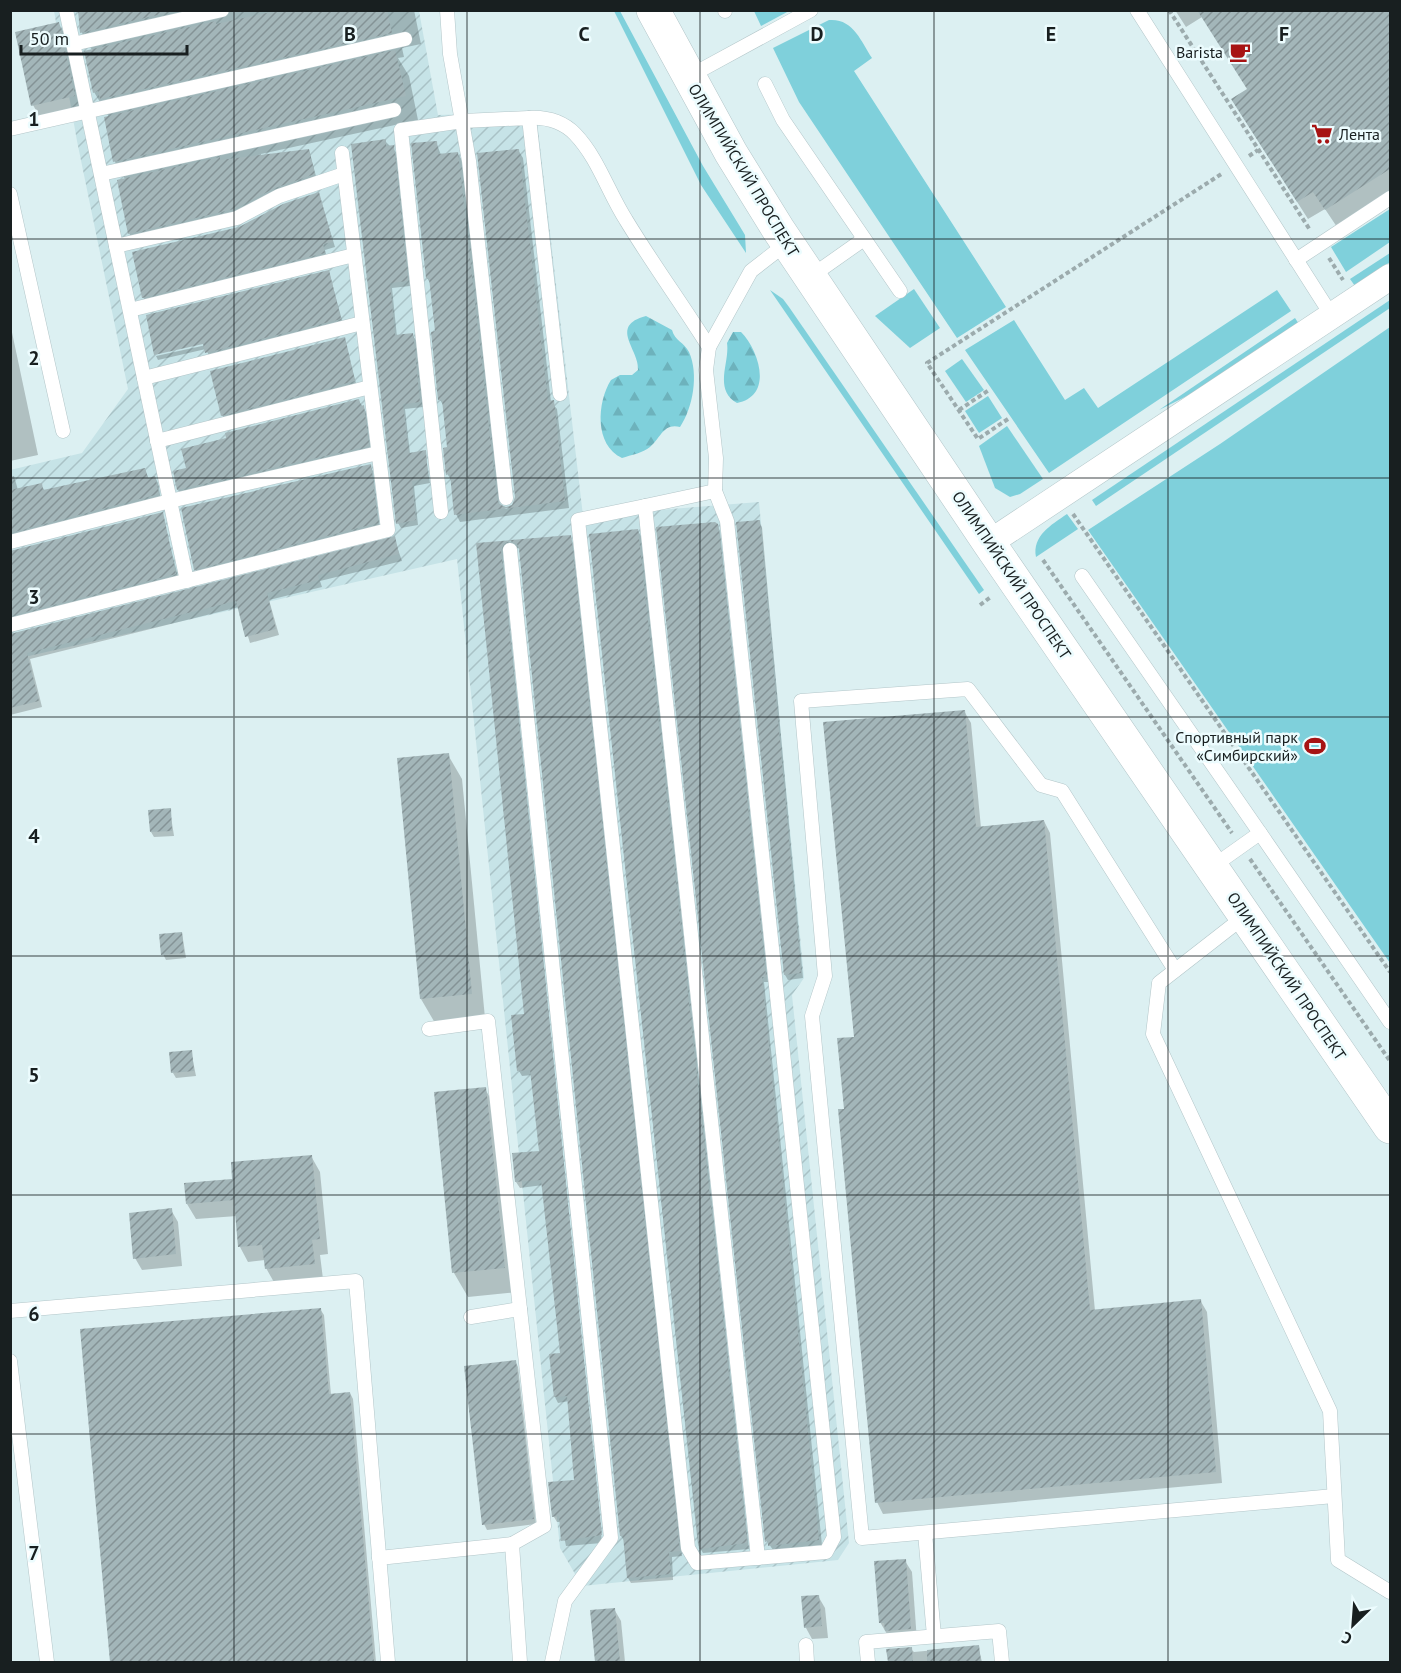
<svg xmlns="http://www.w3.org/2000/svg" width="1401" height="1673" font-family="'PT Sans',sans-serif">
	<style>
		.industrial { fill: url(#industrial-furrows) }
		.grass { fill: #7fd0db }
		.forest { fill: url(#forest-firs) }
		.shadow { fill: #0003 }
		.building { fill: url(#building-hatch) }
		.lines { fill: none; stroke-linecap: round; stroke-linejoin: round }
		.lane-casing { stroke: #b3c6c9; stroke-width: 15 }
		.street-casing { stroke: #b3c6c9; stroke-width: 27 }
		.secondary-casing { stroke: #b3c6c9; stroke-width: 34 }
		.path { stroke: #9cabad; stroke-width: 4; stroke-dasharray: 4.5 3; stroke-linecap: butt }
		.lane { stroke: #fff; stroke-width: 14 }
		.street { stroke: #fff; stroke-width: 26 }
		.secondary { stroke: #fff; stroke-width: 33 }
		.grid { fill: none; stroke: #181f20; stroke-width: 1.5; stroke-opacity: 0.55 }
		.labels { text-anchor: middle; stroke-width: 5; stroke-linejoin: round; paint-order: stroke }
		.poi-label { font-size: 16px; fill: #181f20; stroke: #ecfcfe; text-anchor: end }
		.street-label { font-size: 16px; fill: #181f20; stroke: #ecfcfe }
		.grid-label { font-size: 20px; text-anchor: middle; font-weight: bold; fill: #181f20; stroke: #ecfcfe; stroke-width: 5; stroke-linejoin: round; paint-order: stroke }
	</style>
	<defs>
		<pattern id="industrial-furrows" width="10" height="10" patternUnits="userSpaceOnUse" patternTransform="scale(1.5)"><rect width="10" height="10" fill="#c6e3e7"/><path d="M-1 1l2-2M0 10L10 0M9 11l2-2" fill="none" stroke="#a9c2c6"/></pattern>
		<pattern id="forest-firs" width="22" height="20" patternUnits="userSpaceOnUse" patternTransform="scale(1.5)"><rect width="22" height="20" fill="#7fd0db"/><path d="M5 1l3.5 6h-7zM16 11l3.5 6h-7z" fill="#6db2bc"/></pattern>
		<pattern id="building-hatch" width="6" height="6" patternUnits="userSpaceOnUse" patternTransform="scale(1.5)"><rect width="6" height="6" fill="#a3b6b9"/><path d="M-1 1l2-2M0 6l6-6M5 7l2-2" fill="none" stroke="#849396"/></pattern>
	</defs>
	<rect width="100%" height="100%" fill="#dcf0f2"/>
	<polygon class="industrial" points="54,11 419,11 438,115 536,112 583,516 759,502 804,978 792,995 849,1543 838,1560 582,1586 560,1548 457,559 11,660 10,470 82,453 128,389 77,141"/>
	<g class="grass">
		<polygon points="614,11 620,11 703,166 739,225 745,235 746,253 701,185"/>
		<polygon points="754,11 789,11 761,26"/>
		<path d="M829,20C853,18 861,41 872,58L854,71L1006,307L957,338L799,102L773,48Z"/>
		<polygon points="1390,209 1390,242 1346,272 1331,247"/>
		<polygon points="1390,253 1390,262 1355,286 1350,279"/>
		<polygon points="914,289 940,328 910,348 875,316"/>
		<polygon points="770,290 783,299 789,307 984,590 979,594"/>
		<polygon points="1277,290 1291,311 1049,473 965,350 1014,320 1065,400 1084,388 1098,408"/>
		<polygon points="1390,300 1390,308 1096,506 1092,500"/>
		<polygon points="1295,318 1299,324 1213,383 1159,410"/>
		<polygon points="1390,327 1390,963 1088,530 1220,444"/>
		<polygon points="962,359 984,390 966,402 945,371"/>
		<polygon points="988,396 1002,418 979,433 965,411"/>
		<polygon points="1007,426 1043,479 1020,494 1010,497 995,488 979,446"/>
		<path d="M1067,514L1078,529L1036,557C1032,536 1051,525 1067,514Z"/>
	</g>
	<g class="forest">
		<path d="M646,316L672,330C675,341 684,342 689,352C699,374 693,408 680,427C663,423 661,438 650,447C643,453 631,455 622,458C594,445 597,402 611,380L620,375H632L638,370C640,350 608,326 646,316Z"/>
		<path d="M733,332H741C759,350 774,396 737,403C713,389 730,363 727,343Z"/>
	</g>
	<g class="shadow">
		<polygon points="78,10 414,10 421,44 402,48 404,57 398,58 409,76 418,120 261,154 261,156 309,150 317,180 237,215 132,239 129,233 125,179 115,162 109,117 94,92 92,50 82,33"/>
		<polygon points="1175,10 1390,10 1390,193 1337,227 1325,209 1308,219 1243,117 1249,90 1202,17 1186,27"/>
		<polygon points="59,24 69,42 84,114 43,123 33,105"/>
		<polygon points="385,141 396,152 410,286 392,288 397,337 412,335 416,340 423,407 405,409 410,454 425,452 430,483 414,486 418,525 401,528 398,523"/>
		<polygon points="436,142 441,155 457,153 462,160 500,506 506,509 513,506 516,497 518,150 523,158 551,402 557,409 569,508 460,522 456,514 452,482 448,475 445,449 449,449 445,408 440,400 437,333 432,286 427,278 413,144"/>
		<polygon points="319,194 335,247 325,250 327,258 146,303 143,297 240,228"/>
		<polygon points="329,272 343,324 210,358 206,349 158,360 156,356 211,344"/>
		<polygon points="10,323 38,455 10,461"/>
		<polygon points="344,338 357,387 225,420 222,415"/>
		<polygon points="359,401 366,412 371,451 181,495 178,490 188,469"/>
		<polygon points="370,466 373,471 380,529 198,574 195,569"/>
		<polygon points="145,470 149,479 155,477 158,483 161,500 14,537 11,532 10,477 14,476 18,490 41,485 45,491"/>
		<polygon points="162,514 179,580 10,623 10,555"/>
		<polygon points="759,522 762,527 803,978 788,980 785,975"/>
		<polygon points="717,525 720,531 768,982 764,982 822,1545 773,1550 767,1541"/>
		<polygon points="638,531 641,536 749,1549 703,1553 698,1545 590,535"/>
		<polygon points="570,537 573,543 682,1556 672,1557 673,1580 631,1583 628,1578 625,1542 621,1536 520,549 514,546 507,549 503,557 602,1543 566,1546 561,1522 557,1522 554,1517 575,1481 569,1401 558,1403 555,1397 551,1355 562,1354 543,1185 520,1188 516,1182 513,1154 540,1152 532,1075 522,1076 519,1071 526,1016 478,544"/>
		<polygon points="394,538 402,561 320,581 322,587 269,600 279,635 250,643 239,607 30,659 42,707 10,715 10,635"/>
		<polygon points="964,711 971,723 981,828 1044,821 1050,833 1095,1311 1200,1300 1207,1312 1222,1483 883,1514 877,1502 845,1111 855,1038"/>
		<polygon points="448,755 462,779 485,1018 435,1023 421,999"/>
		<polygon points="170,810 174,836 154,837 151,832"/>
		<polygon points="182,933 186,958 166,960 163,954"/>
		<polygon points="191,1051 196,1076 176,1078 173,1073"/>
		<polygon points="485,1089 499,1113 518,1292 468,1297 454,1273 436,1094"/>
		<polygon points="311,1156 320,1172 328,1254 320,1255 323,1279 275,1284 266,1268 265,1260 248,1262 240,1247 237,1216 196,1219 187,1204 234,1181"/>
		<polygon points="171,1210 178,1222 182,1266 142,1270 135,1258"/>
		<polygon points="320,1309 324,1315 331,1395 350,1393 353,1399 376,1662 111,1662 81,1330"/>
		<polygon points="515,1361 518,1367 536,1524 487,1530 484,1524"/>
		<polygon points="905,1561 912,1572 917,1641 887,1634 880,1622"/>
		<polygon points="818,1596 825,1608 828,1638 812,1639 806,1628"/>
		<polygon points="614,1609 621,1621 625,1662 597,1662 592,1611"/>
		<polygon points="978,1646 982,1662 889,1662 888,1651 911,1649 914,1652"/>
	</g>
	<g class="building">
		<polygon points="78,10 179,10 80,33"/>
		<polygon points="280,10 387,10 392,33 100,99 98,91 93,93 84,51 216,21 216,24"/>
		<polygon points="1197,10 1390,10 1390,169 1325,210 1313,192 1297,202 1231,99 1247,89"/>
		<polygon points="59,22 75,96 31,106 15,32"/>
		<polygon points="395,50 406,96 113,162 104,117"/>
		<polygon points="386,139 386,146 394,145 408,281 390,283 395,335 413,333 420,402 403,404 409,453 426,450 428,478 412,481 416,520 396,524 351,144"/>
		<polygon points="437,141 438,154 458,152 497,499 499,504 506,507 512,505 515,497 477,153 519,149 548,401 554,400 565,501 454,515 450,474 446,475 443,448 447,447 442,400 438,400 431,332 435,331 429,278 426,278 411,143"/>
		<polygon points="309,149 315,174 275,188 234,209 128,234 117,180 220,157 220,160"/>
		<polygon points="319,192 333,242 323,244 325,253 142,298 132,252 239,227 283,204"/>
		<polygon points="329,270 341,319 205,353 203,344 154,355 146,315"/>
		<polygon points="345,337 355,381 221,416 210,371"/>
		<polygon points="359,399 361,406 364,405 369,446 177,490 173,471 186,468 181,449 226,438 225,433"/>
		<polygon points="371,464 378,523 194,570 181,508"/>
		<polygon points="145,468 148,478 155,476 159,494 10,533 10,490 42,483 43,490"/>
		<polygon points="163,512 176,574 10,616 10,551"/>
		<polygon points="760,520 801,973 784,975 736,522"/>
		<polygon points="715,522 718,524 766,977 762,977 819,1540 768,1546 768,1541 765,1542 656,527"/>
		<polygon points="638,529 747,1543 699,1549 589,534"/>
		<polygon points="571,535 680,1551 669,1552 671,1574 627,1578 623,1536 620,1536 519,549 517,544 510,541 504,543 501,551 602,1535 561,1541 559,1516 552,1517 548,1482 574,1480 567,1396 554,1397 549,1354 560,1353 541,1180 515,1182 512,1153 539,1151 530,1070 517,1071 511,1015 524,1014 476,543"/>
		<polygon points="395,536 399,554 318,575 319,580 267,593 276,629 245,637 236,601 27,653 39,701 10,708 10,634"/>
		<polygon points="965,710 976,827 1044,820 1090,1310 1201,1299 1216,1472 875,1503 838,1109 844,1109 837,1038 854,1037 823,722"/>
		<polygon points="449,753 472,994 420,999 397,758"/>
		<polygon points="171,808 172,831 150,832 148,810"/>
		<polygon points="182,932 184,953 161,955 159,934"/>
		<polygon points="192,1050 194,1071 171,1073 169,1052"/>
		<polygon points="486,1087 505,1268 452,1273 434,1092"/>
		<polygon points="312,1155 320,1239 312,1240 315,1264 265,1269 262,1245 238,1247 234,1200 186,1204 184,1183 232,1179 231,1162"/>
		<polygon points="172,1208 176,1254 133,1259 129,1213"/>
		<polygon points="321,1308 329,1394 350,1392 374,1662 110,1662 80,1329"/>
		<polygon points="516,1360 534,1519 482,1525 464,1366"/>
		<polygon points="906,1559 911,1629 885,1631 884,1623 879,1623 874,1561"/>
		<polygon points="819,1595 822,1626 804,1628 801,1596"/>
		<polygon points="615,1608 620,1662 595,1662 590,1610"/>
		<polygon points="979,1645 981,1662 927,1662 927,1650"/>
		<polygon points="912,1647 913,1662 888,1662 886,1649"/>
	</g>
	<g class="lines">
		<defs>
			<g id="lane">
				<polyline points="66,10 187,581"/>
				<polyline points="447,10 450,54 469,161 506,498"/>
				<polyline points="725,10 725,11"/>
				<polyline points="1137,10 1332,316"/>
				<polyline points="73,44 222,10"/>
				<polyline points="688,77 811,10"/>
				<polyline points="765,84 783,120 900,291"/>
				<path d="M529,118C547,117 562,121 575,134C598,158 608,192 626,220C652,263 682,304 709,347L706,370L716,458L715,491L727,521L834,1537L826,1552L697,1563L688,1548L578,520L645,506"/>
				<polyline points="10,129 405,39"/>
				<polyline points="101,174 394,110"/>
				<polyline points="10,194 63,431"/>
				<polyline points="116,246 237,218 279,196 344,174"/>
				<polyline points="1296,260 1390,198"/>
				<polyline points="810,277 864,239"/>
				<polyline points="130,310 354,255"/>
				<polyline points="709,347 751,271 787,243"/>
				<polyline points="144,378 362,323"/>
				<polyline points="157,441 370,387"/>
				<polyline points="715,491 645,506 758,1558"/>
				<polyline points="441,512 401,130 463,121 529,118 560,394"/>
				<polyline points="10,542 170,501 378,453"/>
				<polyline points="510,550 611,1538 565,1601 552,1662"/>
				<polyline points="1082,576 1260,833 1212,867"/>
				<polyline points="10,625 388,530 342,153"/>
				<polyline points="1260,833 1390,1022"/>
				<polyline points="1245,916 1159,983 1153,1034 1330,1411 1338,1560 1390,1592"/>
				<polyline points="1175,970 1062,791 1041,785 968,689 801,701 825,976 812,1016 862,1538 1334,1496"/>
				<polyline points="429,1029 488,1021 520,1309"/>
				<polyline points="10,1311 356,1281 388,1662"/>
				<polyline points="471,1317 520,1309 544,1526 512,1544 520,1662"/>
				<polyline points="10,1361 47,1662"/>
				<polyline points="925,1533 934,1636"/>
				<polyline points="379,1558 512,1544"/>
				<polyline points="806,1645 807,1662"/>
				<polyline points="868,1662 866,1642 999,1631 1002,1662"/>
			</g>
			<polyline id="street" points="989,543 1390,277"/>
			<polyline id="secondary" points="653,10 731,153 778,229 989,543 1390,1127"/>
		</defs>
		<use href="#lane" class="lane-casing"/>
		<use href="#street" class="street-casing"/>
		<use href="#secondary" class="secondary-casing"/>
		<g class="path">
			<polyline points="1169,10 1310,230"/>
			<polyline points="1249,156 1258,150"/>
			<polyline points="1329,258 1343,280"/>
			<polyline points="959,410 989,390"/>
			<polyline points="1008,419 978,439 927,363 1223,173"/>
			<polyline points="1073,514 1390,972"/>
			<polyline points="1043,560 1232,833"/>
			<polyline points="980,605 992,596"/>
			<polyline points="1250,859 1390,1061"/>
		</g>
		<use href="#lane" class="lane"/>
		<use href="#street" class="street"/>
		<use href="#secondary" class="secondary"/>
	</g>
	<path class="grid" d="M234,10V1662M467,10V1662M700,10V1662M934,10V1662M1168,10V1662M10,239H1390M10,478H1390M10,717H1390M10,956H1390M10,1195H1390M10,1434H1390"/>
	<defs>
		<symbol id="cafe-bare" viewBox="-9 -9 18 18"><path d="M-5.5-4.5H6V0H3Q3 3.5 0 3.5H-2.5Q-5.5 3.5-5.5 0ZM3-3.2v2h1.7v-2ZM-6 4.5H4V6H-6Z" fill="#a71313" stroke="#ecfcfe" stroke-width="2.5" paint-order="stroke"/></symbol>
		<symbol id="supermarket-bare" viewBox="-9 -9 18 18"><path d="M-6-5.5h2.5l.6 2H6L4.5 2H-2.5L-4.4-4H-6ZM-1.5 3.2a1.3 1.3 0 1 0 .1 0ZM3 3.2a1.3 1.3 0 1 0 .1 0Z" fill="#a71313" stroke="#ecfcfe" stroke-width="2.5" paint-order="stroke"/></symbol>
		<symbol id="stadium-bare" viewBox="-9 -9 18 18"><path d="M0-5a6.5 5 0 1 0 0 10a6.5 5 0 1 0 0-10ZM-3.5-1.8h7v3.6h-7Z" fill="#a71313" stroke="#ecfcfe" stroke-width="2.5" paint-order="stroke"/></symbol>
	</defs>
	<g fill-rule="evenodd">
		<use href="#cafe-bare" x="1225" y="37" width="30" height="30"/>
		<use href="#supermarket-bare" x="1307" y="119" width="30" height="30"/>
		<use href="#stadium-bare" x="1300" y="731" width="30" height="30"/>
	</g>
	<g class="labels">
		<g class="poi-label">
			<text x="1223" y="58">Barista</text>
			<text x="1339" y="140" text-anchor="start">Лента</text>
			<text x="1298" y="743">Спортивный парк<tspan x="1298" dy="18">«Симбирский»</tspan></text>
		</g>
		<g class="street-label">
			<text transform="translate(744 170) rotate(59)" y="6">ОЛИМПИЙСКИЙ ПРОСПЕКТ</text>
			<text transform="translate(1012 575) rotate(56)" y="6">ОЛИМПИЙСКИЙ ПРОСПЕКТ</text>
			<text transform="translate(1287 976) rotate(56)" y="6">ОЛИМПИЙСКИЙ ПРОСПЕКТ</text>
		</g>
	</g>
	<g class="grid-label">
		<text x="350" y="41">B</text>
		<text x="584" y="41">C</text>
		<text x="817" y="41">D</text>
		<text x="1051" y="41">E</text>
		<text x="1284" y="41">F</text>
		<text x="34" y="126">1</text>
		<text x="34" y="365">2</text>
		<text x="34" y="604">3</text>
		<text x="34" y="843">4</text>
		<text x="34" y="1082">5</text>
		<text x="34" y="1321">6</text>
		<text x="34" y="1560">7</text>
	</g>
	<rect width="1401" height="1673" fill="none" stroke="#181f20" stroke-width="24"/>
	<g transform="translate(1353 1625) rotate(205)" stroke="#ecfcfe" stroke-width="4.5" paint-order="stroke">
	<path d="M0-4.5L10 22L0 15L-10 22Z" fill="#181f20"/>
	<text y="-9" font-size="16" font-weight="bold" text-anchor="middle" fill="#181f20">С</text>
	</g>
	<path d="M21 45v9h166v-9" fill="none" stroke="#181f20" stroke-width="3"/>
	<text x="30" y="45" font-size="18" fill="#181f20" stroke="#ecfcfe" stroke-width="4.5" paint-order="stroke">50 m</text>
</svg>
